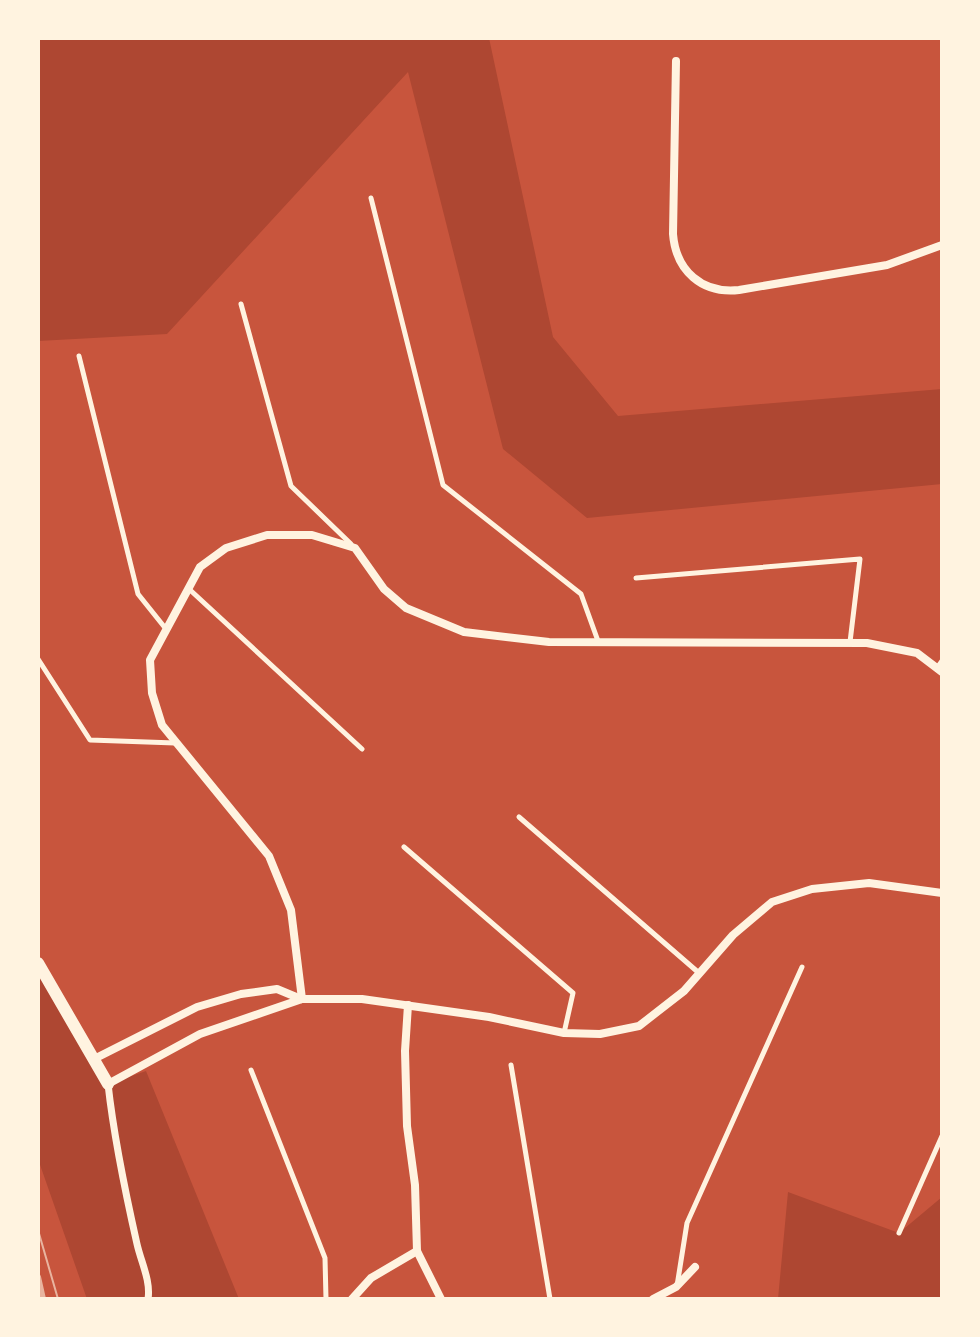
<svg xmlns="http://www.w3.org/2000/svg" width="980" height="1337" font-family="'Fira Sans',sans-serif">
	<style>
		.green { fill: #ae4732 }
		.lines { fill: none; stroke-linecap: round; stroke-linejoin: round }
		.service { stroke: #fff3e0; stroke-width: 5 }
		.pedestrian { stroke: #fff3e0; stroke-width: 7 }
		.minor { stroke: #fff3e0; stroke-width: 8 }
		.tertiary { stroke: #fff3e0; stroke-width: 12 }
		.tram { stroke: #e9b49f; stroke-width: 2 }
		.rail { stroke: #e9b49f; stroke-width: 6 }
	</style>
	<rect width="100%" height="100%" fill="#c8553d"/>
	<g class="green">
		<polygon points="38,38 489,38 553,337 618,416 942,389 942,484 587,518 503,449 408,72 167,334 38,341"/>
		<polygon points="38,954 108,1084 146,1071 239,1299 87,1299 38,1159"/>
		<polygon points="788,1192 899,1233 942,1197 942,1299 778,1299"/>
	</g>
	<g class="lines">
		<g class="service">
			<polyline points="371,198 443,485 581,594 598,641"/>
			<polyline points="241,304 291,486 351,544"/>
			<polyline points="79,356 138,594 166,629"/>
			<polyline points="636,578 860,559 850,642"/>
			<polyline points="189,589 362,749"/>
			<polyline points="38,659 90,740 175,743"/>
			<polyline points="937,668 942,661"/>
			<polyline points="519,817 699,973"/>
			<polyline points="404,847 573,993 564,1033"/>
			<polyline points="511,1065 550,1299"/>
			<polyline points="251,1070 325,1258 326,1299"/>
			<polyline points="899,1233 942,1136"/>
			<polyline points="677,1286 687,1223 802,967"/>
		</g>
		<path class="pedestrian" d="M108,1084C114,1138 125,1191 137,1244C141,1262 151,1281 148,1299"/>
		<g class="minor">
			<path d="M676,61L673,234C676,271 702,294 739,290L887,265L942,245"/>
			<polyline points="302,999 291,910 269,856 162,725 152,693 150,660 200,567 226,548 267,535 312,535 355,548 384,589 406,608 464,632 549,642 867,643 917,653 942,672"/>
			<polyline points="408,1005 405,1051 407,1126 415,1185 417,1251 441,1299"/>
			<polyline points="94,1059 197,1007 241,994 277,989 301,999"/>
			<polyline points="108,1084 200,1034 302,999 362,999 489,1017 564,1033 600,1034 639,1026 684,991 733,935 772,902 812,889 869,883 942,893"/>
			<polyline points="352,1299 371,1278 417,1251"/>
			<polyline points="653,1299 676,1287 695,1267"/>
		</g>
		<polyline class="tertiary" points="38,963 108,1084"/>
		<polyline class="tram" points="38,1230 58,1299"/>
		<polyline class="rail" points="38,1277 43,1299"/>
	</g>
	<rect width="980" height="1337" fill="none" stroke="#fff3e0" stroke-width="80"/>
</svg>
